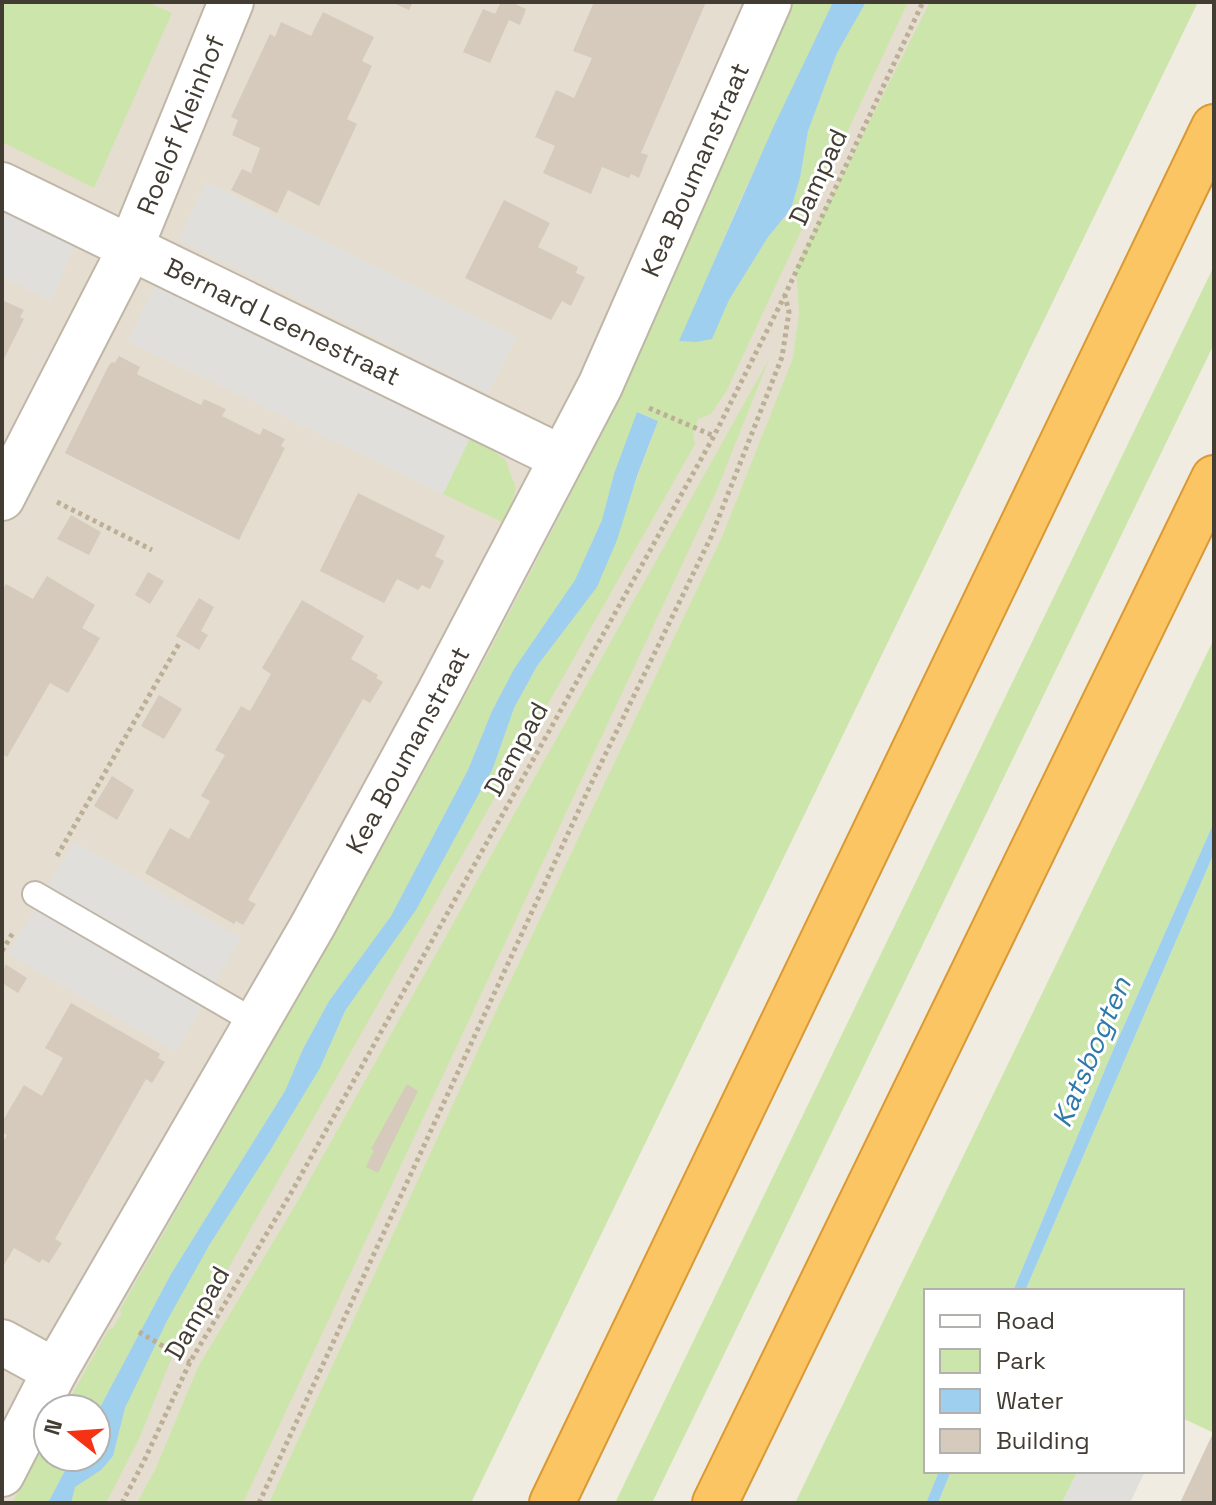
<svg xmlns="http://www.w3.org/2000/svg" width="1216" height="1505" font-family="'Space Grotesk',sans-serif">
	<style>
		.residential { fill: #e5ded0; fill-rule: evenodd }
		.green { fill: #cce5ab }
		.parking { fill: #e1dfdb }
		.water { fill: #9ecfee }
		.building { fill: #d5cabb }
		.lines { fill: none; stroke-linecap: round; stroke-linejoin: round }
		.service-casing { stroke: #bfb6a8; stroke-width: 28 }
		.minor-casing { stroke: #bfb6a8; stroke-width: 48 }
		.motorway-casing { stroke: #d99934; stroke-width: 48 }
		.path { stroke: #bdaf97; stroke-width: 5; stroke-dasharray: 4 4; stroke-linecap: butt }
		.service { stroke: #fff; stroke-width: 24 }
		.minor { stroke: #fff; stroke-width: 44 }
		.motorway { stroke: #fbc563; stroke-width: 44 }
		.labels { text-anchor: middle; stroke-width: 6; stroke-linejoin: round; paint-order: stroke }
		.street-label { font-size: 26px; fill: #423c33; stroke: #fff }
		.water-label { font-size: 28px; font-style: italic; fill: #2f79ab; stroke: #fff }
	</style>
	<rect width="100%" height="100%" fill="#f1ece2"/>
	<path class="residential" d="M2,2H1126L407,1503H2ZM48,1409H96V1457H48Z"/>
	<g class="green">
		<polygon points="2,2 147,2 172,13 94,188 2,142"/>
		<path d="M787,2H833L741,198L680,341L696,342L712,338L729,300L768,237L791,209L800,178L808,131L837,53L866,2H908L726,392L711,414L698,419L693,437L695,444L228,1269L182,1345L176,1347L139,1439L106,1503H71L74,1487L101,1470L113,1456L125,1408L168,1319L210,1244L271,1149L320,1068L345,1011L416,910L493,768L514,708L537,666L597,587L658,421L638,412L614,474L602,520L575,580L514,669L492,711L468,770L391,916L329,1001L303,1049L285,1091L171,1274L96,1415V1409H64L108,1330L113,1328L121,1315L120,1310C290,1010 466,712 616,402L619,400L638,347Z"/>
		<polygon points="930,2 1198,2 471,1503 269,1503 497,1009 722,537 793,358 799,313 796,267"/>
		<polygon points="1214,266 1214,344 652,1503 615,1503"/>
		<polygon points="769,359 717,490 243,1503 137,1503 156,1468 198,1367 296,1204"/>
		<polygon points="471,436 505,459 516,488 506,524 443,494"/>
		<polygon points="1214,639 1214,822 1111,1055 1013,1291 926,1291 926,1471 939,1471 926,1503 795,1503"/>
		<polygon points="1214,853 1214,1433 1182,1418 1182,1291 1025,1291"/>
		<polygon points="48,1438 48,1457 72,1457 48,1503 12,1503"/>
		<polygon points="951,1471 1078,1471 1062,1503 938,1503"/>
	</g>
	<g class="parking">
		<polygon points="206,182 517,337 488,394 178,240"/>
		<polygon points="2,208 75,244 51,301 2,277"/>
		<polygon points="156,283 471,436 443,494 128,341"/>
		<polygon points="74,841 241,938 176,1052 8,954"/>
		<polygon points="1078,1471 1145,1471 1130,1503 1062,1503"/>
	</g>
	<g class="water">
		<polygon points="833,2 866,2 837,53 808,131 800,178 791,209 768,237 729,300 712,339 696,342 679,341 772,130"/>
		<polygon points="637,412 658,421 637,476 617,540 597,587 537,666 514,708 493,768 416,910 345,1011 320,1068 271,1149 210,1244 168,1319 125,1408 113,1456 101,1470 75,1487 71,1503 48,1503 72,1457 96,1457 96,1415 171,1274 285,1091 303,1049 329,1001 391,916 468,770 492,711 514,669 575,580 602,520 614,474"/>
		<polygon points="1214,822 1214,853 1025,1291 1013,1291 1111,1055"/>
		<polygon points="939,1471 951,1471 938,1503 926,1503"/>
	</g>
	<g class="building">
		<polygon points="391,2 413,2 409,10"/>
		<polygon points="501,2 511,2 526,9 520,25 509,20 490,63 463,52 483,9 495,14"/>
		<polygon points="594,2 706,2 641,153 648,155 639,178 631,174 629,178 626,177 602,167 591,194 543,173 555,146 535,137 556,90 574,98 592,58 573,51"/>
		<polygon points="323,12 374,37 362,61 372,66 347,119 357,124 319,206 288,190 277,213 231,190 242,169 251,173 260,148 232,135 238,120 231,117 270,34 275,37 281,22 311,36"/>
		<polygon points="504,200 550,223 538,247 578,267 576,273 585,277 571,306 562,301 551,320 465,278"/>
		<polygon points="2,300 24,310 20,317 24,319 2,363"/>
		<polygon points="119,356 140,367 137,374 155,383 201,405 204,399 226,409 222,416 260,435 263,428 285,439 281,446 285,448 239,540 65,453 109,365 112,362 115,363"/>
		<polygon points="358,493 445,536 435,556 444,561 430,589 422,585 418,590 397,579 384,603 320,571"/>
		<polygon points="71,515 101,532 89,555 57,539"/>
		<polygon points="148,572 164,581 150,604 135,595"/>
		<polygon points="47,576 95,605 82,628 100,638 68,693 50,683 7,757 2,754 2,591 6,584 33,599"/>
		<polygon points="199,598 214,607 201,631 208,635 199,650 176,636"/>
		<polygon points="302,600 364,636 351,659 378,675 376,678 383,682 370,703 363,699 248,900 256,904 243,925 236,921 234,924 145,873 170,828 189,839 210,801 201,796 225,755 215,750 241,706 250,711 271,674 262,668"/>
		<polygon points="159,695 182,709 164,739 141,726"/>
		<polygon points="112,776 134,790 117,820 94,806"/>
		<polygon points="5,964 27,978 18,993 2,983"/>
		<polygon points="71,1003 157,1052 160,1054 158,1058 165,1062 152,1083 146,1079 55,1239 62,1243 49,1263 42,1259 40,1263 14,1248 2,1268 2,1144 7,1135 2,1132 2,1122 24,1085 42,1096 63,1058 45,1048"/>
		<polygon points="407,1084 418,1091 378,1173 366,1167 374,1150 371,1149"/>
		<polygon points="1214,1431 1214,1503 1180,1503"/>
	</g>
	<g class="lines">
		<defs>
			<polyline id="service" points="35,894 257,1023"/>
			<g id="minor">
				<path id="s1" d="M2,185L562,458"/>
				<path id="s2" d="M2,498L130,249L231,2"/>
				<polyline points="2,1342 55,1371"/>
				<path id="s3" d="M2,1474L55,1371L313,925L439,693L600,386L769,2"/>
			</g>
			<g id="motorway">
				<polyline points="552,1503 1214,127"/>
				<polyline points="715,1503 1214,478"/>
			</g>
		</defs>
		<use href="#service" class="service-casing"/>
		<use href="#minor" class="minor-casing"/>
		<use href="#motorway" class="motorway-casing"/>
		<g class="path">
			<polyline points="493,3 493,2"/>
			<polyline points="649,408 714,436"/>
			<polyline points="57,502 152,550"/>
			<polyline points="57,856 180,642"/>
			<polyline points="2,951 14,931"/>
			<polyline points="139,1332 190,1362"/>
			<polyline points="122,1503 144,1461 190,1362 291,1193 714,436 785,295 923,2"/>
			<polyline points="259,1503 590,786 711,537 782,357 789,312 785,296"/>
		</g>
		<use href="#service" class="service"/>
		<use href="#minor" class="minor"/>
		<use href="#motorway" class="motorway"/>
	</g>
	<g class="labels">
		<g class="street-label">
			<text dy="9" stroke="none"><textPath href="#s2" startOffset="414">Roelof Kleinhof</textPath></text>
			<text dy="9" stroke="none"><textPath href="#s3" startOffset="1478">Kea Boumanstraat</textPath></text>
			<text transform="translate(818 177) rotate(-65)" y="9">Dampad</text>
			<text dy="9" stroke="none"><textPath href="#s1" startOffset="312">Bernard Leenestraat</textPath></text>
			<text dy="9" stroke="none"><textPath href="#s3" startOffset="830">Kea Boumanstraat</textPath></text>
			<text transform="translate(516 749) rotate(-61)" y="9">Dampad</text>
			<text transform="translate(197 1313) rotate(-60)" y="9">Dampad</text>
		</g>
		<g class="water-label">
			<text transform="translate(1091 1052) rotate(-67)" y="10">Katsbogten</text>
		</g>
	</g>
	<rect width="1216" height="1505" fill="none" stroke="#423c33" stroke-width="8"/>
	<rect x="924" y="1289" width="260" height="184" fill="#ffffff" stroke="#b3b1ad" stroke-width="2"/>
	<rect x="940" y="1315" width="40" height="12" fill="#ffffff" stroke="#b3b1ad" stroke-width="2"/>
	<text x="996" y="1329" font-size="24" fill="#423c33">Road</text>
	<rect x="940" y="1349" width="40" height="24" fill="#cce5ab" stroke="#b3b1ad" stroke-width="2"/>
	<text x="996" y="1369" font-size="24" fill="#423c33">Park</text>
	<rect x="940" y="1389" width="40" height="24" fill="#9ecfee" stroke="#b3b1ad" stroke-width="2"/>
	<text x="996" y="1409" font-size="24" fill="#423c33">Water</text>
	<rect x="940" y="1429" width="40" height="24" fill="#d5cabb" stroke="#b3b1ad" stroke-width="2"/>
	<text x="996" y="1449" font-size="24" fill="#423c33">Building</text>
	<g transform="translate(72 1433) rotate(287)"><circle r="38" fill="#ffffff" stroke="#b3b1ad" stroke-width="2"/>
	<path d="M0-6L14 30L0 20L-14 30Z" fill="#f63214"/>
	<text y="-12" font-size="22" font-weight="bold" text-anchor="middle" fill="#423c33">N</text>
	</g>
</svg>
